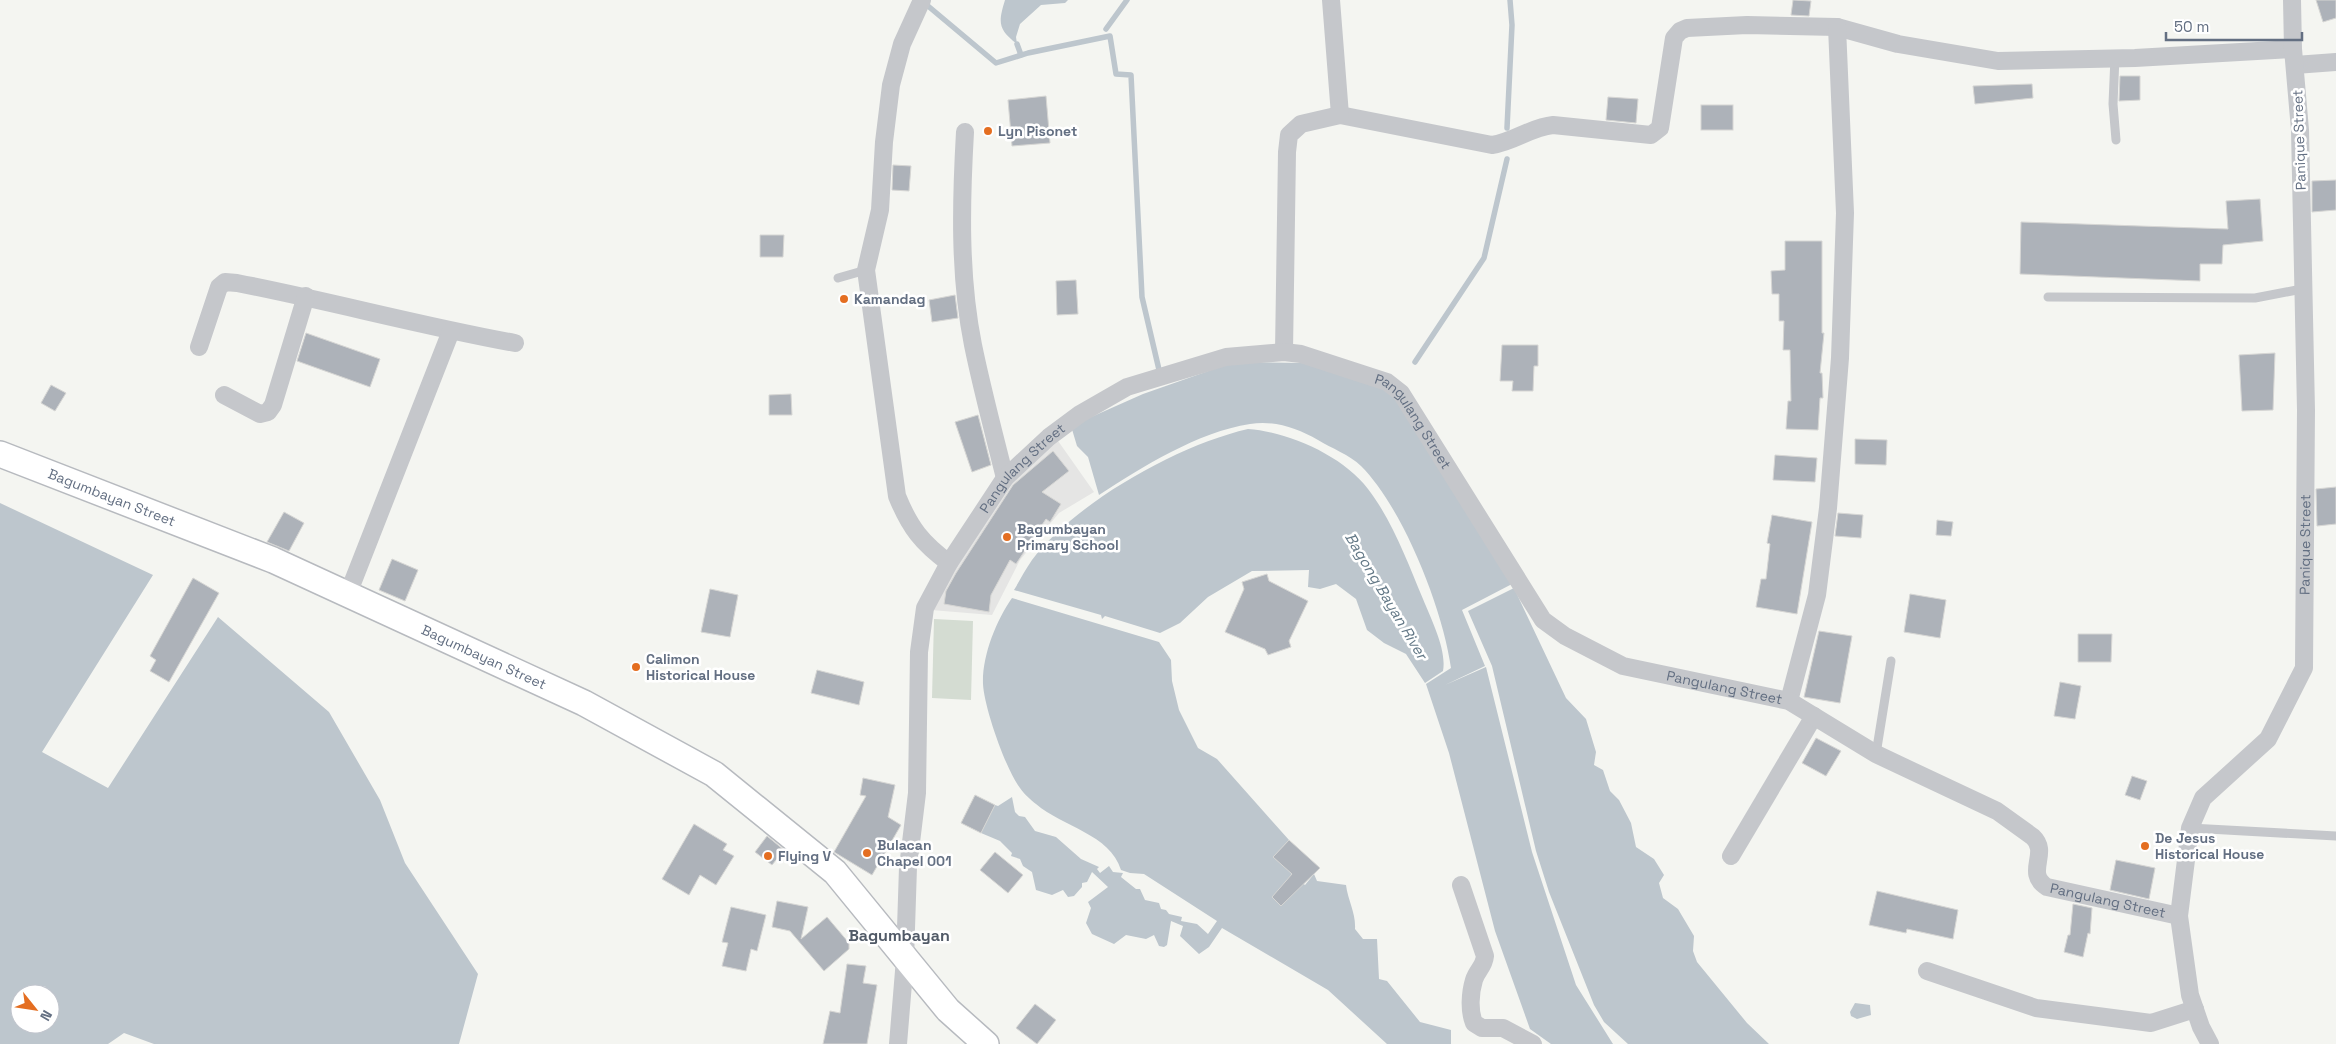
<svg xmlns="http://www.w3.org/2000/svg" width="2336" height="1044" font-family="'Space Grotesk',sans-serif">
	<style>
		.built { fill: #e5e5e4 }
		.green { fill: #d4dcd2 }
		.water { fill: #bdc6cd; fill-rule: evenodd }
		.lines { fill: none; stroke-linecap: round; stroke-linejoin: round }
		.stream { stroke: #bdc6cd; stroke-width: 5.5 }
		.building { fill: #adb2b9; stroke: #d6d6d4 }
		.secondary-casing { stroke: #b7babf; stroke-width: 28 }
		.service { stroke: #c5c7cb; stroke-width: 9 }
		.minor { stroke: #c5c7cb; stroke-width: 18 }
		.secondary { stroke: #fff; stroke-width: 25 }
		.poi-dot { fill: #e46e21; stroke: #fff; stroke-width: 2 }
		.labels { text-anchor: middle; stroke-width: 5; stroke-linejoin: round; paint-order: stroke }
		.poi-label { font-size: 14px; font-weight: bold; fill: #636f82; stroke: #fff; text-anchor: start }
		.street-label { font-size: 14px; fill: #636f82; stroke: #fff }
		.water-label { font-size: 15px; font-style: italic; fill: #637886; stroke: #fff }
		.quarter-label { font-size: 16px; font-weight: bold; fill: #515a67; stroke: #fff }
	</style>
	<rect width="100%" height="100%" fill="#f4f5f1"/>
	<polygon class="built" points="1056,438 1094,492 1059,513 1020,560 992,615 931,610 932,602 1005,487"/>
	<polygon class="green" points="934,619 973,621 971,700 932,698"/>
	<g class="water">
		<path d="M1005,0H1068L1065,3L1041,5L1020,24L1016,37L1017,44C998,29 998,23 1005,0Z"/>
		<path d="M1234,362L1304,363L1396,390L1512,584L1462,610L1485,666L1445,685L1486,667L1532,852L1576,985L1613,1044H1551L1530,1029L1495,931L1449,753L1426,684L1451,668C1443,609 1403,508 1361,466C1350,455 1331,448 1318,440C1297,428 1274,420 1250,424C1198,432 1142,467 1099,495L1088,457L1077,446L1071,426L1143,394Z"/>
		<path d="M1248,429C1289,432 1343,456 1368,489C1392,520 1408,563 1423,599C1431,619 1447,650 1443,671L1425,683L1406,654L1384,643L1367,630L1356,599L1336,584L1320,589L1308,587L1309,570L1252,571L1208,597L1180,623L1160,633L1105,616L1102,619L1101,615L1014,590C1020,580 1025,570 1032,560C1076,502 1178,445 1248,429Z"/>
		<path d="M0,503L153,575L42,752L108,788L218,617L329,712L380,800L405,863L478,974L459,1044H154L124,1033L108,1044H0ZM20,994H50V1024H20Z"/>
		<polygon points="1514,588 1566,698 1586,719 1596,752 1594,765 1603,770 1610,791 1619,800 1631,823 1636,847 1654,859 1664,875 1659,883 1663,898 1678,909 1694,936 1693,951 1697,962 1747,1023 1769,1044 1628,1044 1604,1022 1594,1005 1549,892 1536,851 1492,666 1468,611"/>
		<path d="M1012,598L1159,642L1171,660L1172,681L1179,710L1198,748L1217,759L1289,840L1273,857L1305,885L1314,874L1317,881L1346,885C1348,901 1356,913 1355,929L1363,939H1377L1379,979L1387,981L1420,1022L1451,1030V1044H1387L1328,990L1222,928L1209,947L1199,954L1180,936L1183,926L1171,921L1167,945L1164,947L1159,946L1154,935L1146,939L1126,935L1114,944L1092,934L1086,923L1091,908L1088,902L1108,887L1092,872L1087,882L1082,883V887L1074,896L1068,897L1063,890L1052,895L1036,890L1032,872L1023,866L1020,859L1011,856L1012,853L1000,841L981,833L995,805L998,806L1012,797L1015,812L1019,816L1025,817L1035,831L1056,837L1081,859L1099,867L1097,869L1100,873L1109,866L1113,872L1123,873L1121,877L1136,889H1140L1145,900L1159,903L1161,909L1166,910L1169,914L1182,917L1181,921L1197,924L1208,934L1217,921L1144,874L1130,873L1121,870C1110,834 1063,827 1036,804C1031,800 1024,794 1020,788C1006,770 984,707 983,684C982,656 996,621 1012,598Z"/>
		<polygon points="1855,1003 1870,1005 1871,1015 1857,1019 1851,1016 1850,1012"/>
	</g>
	<g class="lines">
		<g class="stream">
			<polyline points="928,6 996,63 1028,53 1110,36 1116,74 1131,75 1142,297 1160,374"/>
			<polyline points="1106,29 1127,0"/>
			<polyline points="1017,44 1021,55"/>
			<polyline points="1507,128 1512,25 1510,0"/>
			<polyline points="1415,362 1484,258 1507,159"/>
		</g>
	</g>
	<g class="building">
		<polygon points="1793,0 1811,1 1809,16 1791,15"/>
		<polygon points="2316,0 2336,0 2336,18 2323,22"/>
		<polygon points="2120,76 2140,76 2140,100 2119,101"/>
		<polygon points="2032,84 2033,98 1975,104 1973,86"/>
		<polygon points="1046,96 1050,143 1012,146 1008,100"/>
		<polygon points="1608,97 1638,99 1636,123 1606,120"/>
		<rect x="1701" y="105" width="32" height="25"/>
		<polygon points="893,165 911,166 909,191 892,190"/>
		<polygon points="2336,180 2336,210 2312,212 2312,181"/>
		<polygon points="2260,199 2263,241 2223,245 2222,264 2200,264 2200,281 2020,274 2021,222 2228,229 2226,201"/>
		<polygon points="760,235 784,235 783,257 760,257"/>
		<polygon points="1785,241 1822,241 1822,333 1824,333 1820,373 1822,373 1823,398 1820,398 1818,430 1786,429 1788,401 1791,401 1790,350 1783,350 1784,321 1779,321 1779,294 1772,294 1771,271 1785,270"/>
		<polygon points="1076,280 1078,314 1057,315 1056,281"/>
		<polygon points="955,295 958,318 932,322 929,300"/>
		<polygon points="306,333 380,359 370,387 297,361"/>
		<polygon points="1502,345 1538,345 1538,366 1534,366 1533,391 1512,391 1513,381 1500,381"/>
		<polygon points="2275,353 2273,410 2242,411 2239,355"/>
		<polygon points="51,385 66,393 55,411 41,403"/>
		<polygon points="791,394 792,415 769,415 769,395"/>
		<polygon points="978,415 991,465 972,472 955,422"/>
		<polygon points="1855,439 1887,440 1886,465 1855,464"/>
		<polygon points="1053,451 1069,471 1042,492 1061,504 1050,522 1046,519 1016,564 1010,560 991,595 989,612 944,604 946,591 956,573 1013,485"/>
		<polygon points="1775,455 1817,458 1815,482 1773,480"/>
		<polygon points="2336,487 2336,524 2317,526 2316,489"/>
		<polygon points="284,512 304,523 289,551 267,542"/>
		<polygon points="1838,513 1863,515 1861,538 1835,536"/>
		<polygon points="1772,515 1812,522 1797,614 1756,607 1761,579 1766,579 1770,544 1767,543"/>
		<polygon points="1937,520 1953,522 1951,536 1936,535"/>
		<polygon points="392,559 418,570 405,601 379,590"/>
		<polygon points="1267,574 1269,581 1308,601 1289,641 1291,647 1268,655 1265,649 1225,632 1244,589 1242,582"/>
		<polygon points="193,578 219,593 169,682 150,671 156,660 150,656"/>
		<polygon points="710,589 738,595 730,637 701,632"/>
		<polygon points="1910,594 1946,600 1940,638 1904,632"/>
		<polygon points="1819,631 1852,636 1840,703 1804,697"/>
		<polygon points="2078,634 2112,634 2111,662 2078,662"/>
		<polygon points="817,670 864,682 859,705 811,693"/>
		<polygon points="2060,682 2081,686 2075,719 2054,716"/>
		<polygon points="1816,738 1841,751 1826,776 1802,763"/>
		<polygon points="2132,776 2147,781 2140,800 2125,795"/>
		<polygon points="863,778 895,785 888,817 901,825 872,875 834,852 866,796 860,795"/>
		<polygon points="975,795 995,805 981,833 961,823"/>
		<polygon points="694,824 727,844 723,850 734,856 716,885 700,875 689,895 662,879"/>
		<polygon points="767,836 784,850 772,865 755,852"/>
		<polygon points="1289,840 1320,868 1281,906 1272,897 1292,874 1273,857"/>
		<polygon points="995,852 1023,875 1008,893 980,870"/>
		<polygon points="2116,860 2155,868 2149,899 2110,890"/>
		<polygon points="1877,891 1958,910 1953,939 1907,929 1906,933 1869,925"/>
		<polygon points="777,901 808,907 801,939 827,917 849,943 849,949 824,971 790,931 772,927"/>
		<polygon points="2073,904 2092,908 2090,934 2088,933 2083,957 2064,952 2068,935 2070,935"/>
		<polygon points="731,907 766,915 757,951 751,949 746,971 722,966 728,943 722,942"/>
		<polygon points="847,964 866,966 863,983 877,985 867,1044 823,1044 830,1011 840,1013"/>
		<polygon points="1035,1004 1056,1020 1037,1044 1016,1028"/>
	</g>
	<g class="lines">
		<defs>
			<g id="secondary">
				<path id="s3" d="M0,454L273,560L584,703L714,774L835,872L948,1010L986,1044"/>
			</g>
		</defs>
		<use href="#secondary" class="secondary-casing"/>
		<g class="service">
			<polyline points="2115,57 2113,104 2116,140"/>
			<polyline points="838,278 866,270"/>
			<polyline points="2048,297 2255,298 2302,289"/>
			<polyline points="1876,754 1891,661"/>
			<polyline points="2190,828 2336,836"/>
		</g>
		<g class="minor">
			<path d="M922,0L902,44L891,85L884,142L880,210L866,270L897,496C910,528 922,543 949,563"/>
			<polyline points="2295,65 2336,62"/>
			<path d="M1340,115L1492,145C1514,142 1531,127 1553,125L1651,135L1660,128L1674,38L1680,31L1687,28L1747,25L1837,27L1898,44L1998,61L2135,58L2293,49"/>
			<path d="M965,132C961,202 959,275 973,345C982,389 994,434 1005,478"/>
			<path d="M199,347L219,287L225,282L237,283C330,301 421,326 515,343"/>
			<polyline points="1284,352 1287,152 1289,135 1301,124 1340,115 1331,0"/>
			<polyline points="224,395 260,414 268,412 273,405 306,296"/>
			<polyline points="348,594 451,331"/>
			<polyline points="1789,701 1817,595 1828,508 1840,358 1845,213 1837,27"/>
			<polyline points="1731,856 1814,716"/>
			<path d="M1461,885L1485,956C1484,967 1477,970 1474,980C1470,993 1469,1011 1474,1023L1482,1028H1503L1533,1044"/>
			<polyline points="1927,971 2036,1008 2151,1023 2195,1009"/>
			<path id="s1" d="M898,1044L905,959L908,867L917,793L919,652L925,608L949,563L1005,478L1049,437L1080,414L1127,387L1226,357L1284,352L1301,354L1387,382L1401,393L1543,620L1565,636L1623,666L1789,701L1876,754L1997,811L2033,837C2050,853 2024,873 2047,887L2179,916"/>
			<path id="s2" d="M2210,1044L2201,1027L2190,995L2179,916L2190,828L2203,798L2268,739L2304,668L2306,410L2300,130L2293,49L2292,0"/>
		</g>
		<use href="#secondary" class="secondary"/>
	</g>
	<g class="poi-dot">
		<circle cx="988" cy="131" r="5"/>
		<circle cx="844" cy="299" r="5"/>
		<circle cx="1007" cy="537" r="5"/>
		<circle cx="636" cy="667" r="5"/>
		<circle cx="2145" cy="846" r="5"/>
		<circle cx="867" cy="853" r="5"/>
		<circle cx="768" cy="856" r="5"/>
	</g>
	<g class="labels">
		<g class="poi-label">
			<text x="998" y="136">Lyn Pisonet</text>
			<text x="854" y="304">Kamandag</text>
			<text x="1017" y="534">Bagumbayan<tspan x="1017" dy="16">Primary School</tspan></text>
			<text x="646" y="664">Calimon<tspan x="646" dy="16">Historical House</tspan></text>
			<text x="2155" y="843">De Jesus<tspan x="2155" dy="16">Historical House</tspan></text>
			<text x="877" y="850">Bulacan<tspan x="877" dy="16">Chapel 001</tspan></text>
			<text x="778" y="861">Flying V</text>
		</g>
		<g class="street-label">
			<text transform="translate(2299 140) rotate(-92)" y="5">Panique Street</text>
			<text dy="5" stroke="none"><textPath href="#s1" startOffset="1059">Pangulang Street</textPath></text>
			<text dy="5" stroke="none"><textPath href="#s1" startOffset="609">Pangulang Street</textPath></text>
			<text dy="5" stroke="none"><textPath href="#s3" startOffset="120">Bagumbayan Street</textPath></text>
			<text dy="5" stroke="none"><textPath href="#s2" startOffset="545">Panique Street</textPath></text>
			<text dy="5" stroke="none"><textPath href="#s3" startOffset="525">Bagumbayan Street</textPath></text>
			<text dy="5" stroke="none"><textPath href="#s1" startOffset="1494">Pangulang Street</textPath></text>
			<text dy="5" stroke="none"><textPath href="#s1" startOffset="1958">Pangulang Street</textPath></text>
		</g>
		<g class="water-label">
			<text transform="translate(1386 596) rotate(59)" y="5">Bagong Bayan River</text>
		</g>
		<g class="quarter-label">
			<text x="899" y="941">Bagumbayan</text>
		</g>
	</g>
	<g transform="translate(35 1009) rotate(120)"><circle r="24" fill="#ffffff" stroke="#c1c5cd"/>
	<path d="M0-4L9 19L0 12L-9 19Z" fill="#e46e21"/>
	<text y="-8" font-size="14" font-weight="bold" text-anchor="middle" fill="#636f82">N</text>
	</g>
	<path d="M2166 32v8h136v-8" fill="none" stroke="#636f82" stroke-width="2.5"/>
	<text x="2174" y="32" font-size="15" fill="#636f82" stroke="#ffffff" stroke-width="4" paint-order="stroke">50 m</text>
</svg>
